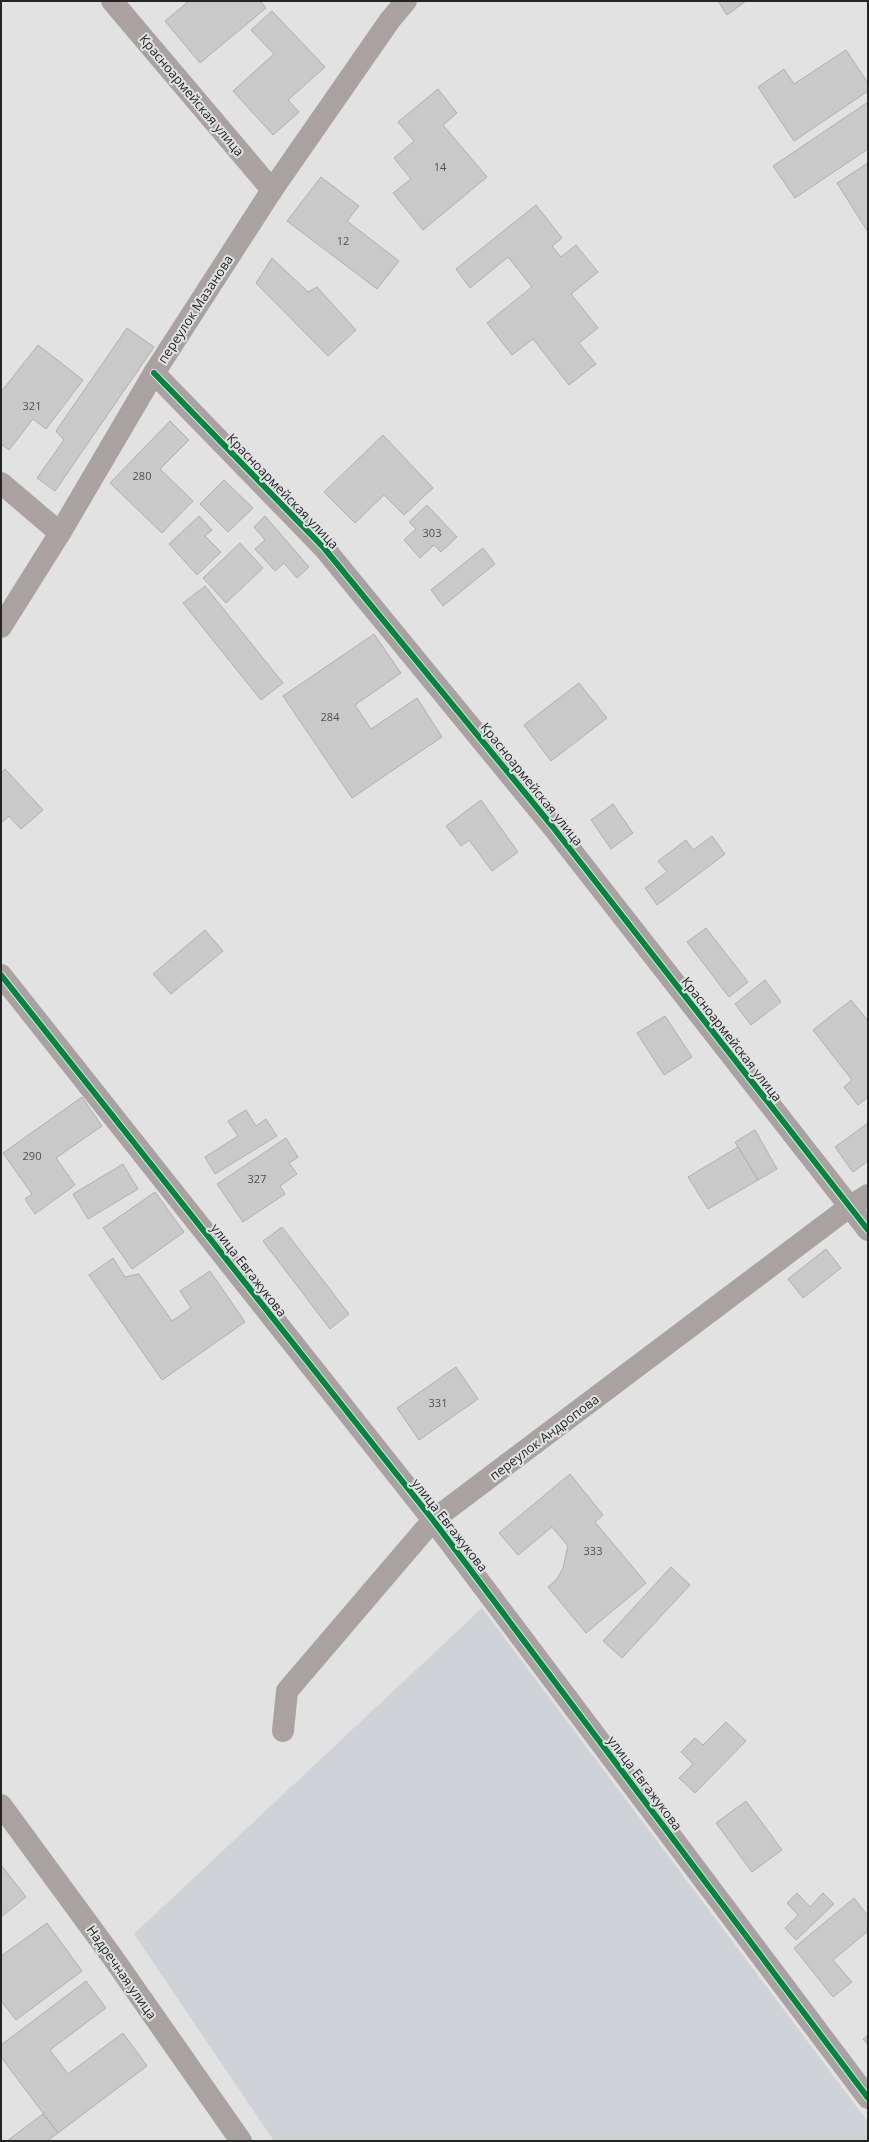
<svg xmlns="http://www.w3.org/2000/svg" width="869" height="2142" font-family="'Open Sans',sans-serif">
	<style>
		.built { fill: #ced2d6 }
		.building { fill: #c9c9c9; stroke: #afafaf }
		.lines { fill: none; stroke-linecap: round; stroke-linejoin: round }
		.street { stroke: #aaa2a0; stroke-width: 22 }
		.cycleway-casing { stroke: #e1e2e3; stroke-width: 8 }
		.cycleway { stroke: #00873e; stroke-width: 6 }
		.labels { text-anchor: middle; stroke-width: 4; stroke-linejoin: round; paint-order: stroke }
		.number-label { font-size: 11px; fill: #4e4f4f }
		.street-label { font-size: 13px; fill: #242525; stroke: #e1e2e3 }
	</style>
	<rect width="100%" height="100%" fill="#e2e2e2"/>
	<polygon class="built" points="482,1608 868,2122 868,2141 274,2141 134,1934"/>
	<g class="building">
		<polygon points="189,1 260,1 266,8 200,63 165,21"/>
		<polygon points="718,1 746,1 727,15"/>
		<polygon points="272,11 325,67 288,100 299,112 273,135 233,91 274,54 251,30"/>
		<polygon points="846,50 868,83 868,91 794,141 758,87 784,69 794,84"/>
		<polygon points="438,89 457,113 443,125 487,177 423,230 393,193 411,179 394,158 414,141 398,122"/>
		<polygon points="868,102 868,149 795,198 773,166"/>
		<polygon points="868,163 868,232 837,183"/>
		<polygon points="321,177 359,206 347,221 399,261 377,289 287,221"/>
		<polygon points="536,205 562,238 552,246 561,257 576,245 598,272 571,294 598,328 579,343 596,364 569,385 533,339 512,355 487,323 532,287 508,257 470,288 456,269"/>
		<polygon points="272,258 308,292 317,287 356,330 328,356 256,283"/>
		<polygon points="127,328 154,347 55,491 37,478 64,440 56,431"/>
		<polygon points="38,345 83,380 46,429 33,419 9,450 1,444 1,392"/>
		<polygon points="170,421 189,440 160,469 193,501 162,533 110,483"/>
		<polygon points="383,435 433,488 404,515 384,495 355,523 324,492"/>
		<polygon points="224,480 253,508 228,532 200,504"/>
		<polygon points="427,505 457,537 441,552 434,545 420,558 404,540 416,529 409,522"/>
		<polygon points="199,516 212,530 205,536 221,552 197,575 169,544"/>
		<polygon points="265,516 309,567 297,578 284,563 275,571 255,549 265,540 254,527"/>
		<polygon points="240,543 263,568 226,603 203,578"/>
		<polygon points="483,548 495,564 443,606 431,590"/>
		<polygon points="205,586 283,683 261,700 183,603"/>
		<polygon points="374,634 401,673 355,705 371,729 417,698 442,737 352,798 283,696"/>
		<polygon points="579,683 607,718 551,761 524,725"/>
		<polygon points="5,769 43,810 21,829 9,816 1,823 1,773"/>
		<polygon points="481,800 518,852 492,871 469,840 461,846 446,826"/>
		<polygon points="613,804 633,833 611,849 591,820"/>
		<polygon points="712,836 725,854 657,905 645,888 667,872 658,861 686,840 693,850"/>
		<polygon points="706,928 748,982 729,997 687,942"/>
		<polygon points="205,930 223,951 171,994 153,974"/>
		<polygon points="765,980 781,1002 751,1025 735,1004"/>
		<polygon points="851,1000 868,1021 868,1097 858,1105 844,1087 852,1080 813,1030"/>
		<polygon points="665,1016 692,1057 664,1075 637,1033"/>
		<polygon points="82,1097 102,1126 56,1158 75,1185 35,1214 25,1199 32,1194 3,1153"/>
		<polygon points="246,1110 256,1126 266,1119 277,1136 215,1174 205,1157 238,1136 228,1121"/>
		<polygon points="868,1123 868,1161 853,1172 835,1147"/>
		<polygon points="755,1130 777,1169 758,1180 735,1142"/>
		<polygon points="286,1138 298,1157 289,1163 297,1174 280,1186 285,1194 243,1222 217,1184"/>
		<polygon points="738,1147 758,1180 708,1209 688,1177"/>
		<polygon points="123,1164 138,1189 88,1219 73,1194"/>
		<polygon points="155,1192 184,1232 132,1269 103,1228"/>
		<polygon points="282,1227 349,1314 330,1329 263,1241"/>
		<polygon points="826,1249 841,1268 803,1298 788,1279"/>
		<polygon points="113,1258 125,1277 139,1274 172,1321 191,1308 180,1291 210,1271 245,1322 162,1380 89,1275"/>
		<polygon points="456,1367 478,1399 419,1440 397,1408"/>
		<polygon points="570,1474 603,1515 595,1522 646,1583 586,1633 548,1587 557,1579 563,1568 568,1546 552,1527 518,1555 499,1533"/>
		<polygon points="671,1567 690,1585 622,1658 603,1641"/>
		<polygon points="726,1722 746,1741 695,1793 679,1778 693,1764 681,1752 695,1738 703,1745"/>
		<polygon points="746,1801 782,1850 752,1872 716,1823"/>
		<polygon points="1,1865 26,1897 1,1917"/>
		<polygon points="797,1893 810,1907 823,1893 834,1904 796,1940 785,1928 798,1915 787,1903"/>
		<polygon points="854,1898 868,1916 868,1931 833,1960 852,1982 833,1997 794,1948"/>
		<polygon points="47,1923 82,1971 16,2020 1,2001 1,1956"/>
		<polygon points="86,1981 106,2008 50,2050 68,2074 123,2033 147,2066 58,2133 1,2057 1,2045"/>
		<polygon points="868,2035 868,2045 863,2039"/>
		<polygon points="43,2114 58,2133 47,2141 7,2141"/>
	</g>
	<g class="lines">
		<g class="street">
			<polyline points="112,1 272,190"/>
			<polyline points="154,373 324,548 552,826 868,1230"/>
			<polyline points="1,483 60,533"/>
			<polyline points="1,627 60,533 154,373 272,190 390,20 406,1"/>
			<polyline points="1,975 433,1520 868,2098"/>
			<polyline points="283,1731 287,1691 433,1520 849,1207 868,1195"/>
			<polyline points="1,1805 111,1955 241,2141"/>
		</g>
		<defs>
			<g id="cycleway">
				<polyline points="154,373 324,548 552,826 868,1230"/>
				<polyline points="1,975 433,1520 868,2098"/>
			</g>
		</defs>
		<use href="#cycleway" class="cycleway-casing"/>
		<use href="#cycleway" class="cycleway"/>
	</g>
	<g class="labels">
		<g class="number-label">
			<text x="440" y="171">14</text>
			<text x="343" y="245">12</text>
			<text x="32" y="410">321</text>
			<text x="142" y="480">280</text>
			<text x="432" y="537">303</text>
			<text x="330" y="721">284</text>
			<text x="32" y="1160">290</text>
			<text x="257" y="1183">327</text>
			<text x="438" y="1407">331</text>
			<text x="593" y="1555">333</text>
		</g>
		<g class="street-label">
			<text transform="translate(192 95) rotate(50)" y="5">Красноармейская улица</text>
			<text transform="translate(195 309) rotate(-57)" y="5">переулок Мазанова</text>
			<text transform="translate(283 491) rotate(46)" y="5">Красноармейская улица</text>
			<text transform="translate(532 784) rotate(51)" y="5">Красноармейская улица</text>
			<text transform="translate(732 1039) rotate(52)" y="5">Красноармейская улица</text>
			<text transform="translate(249 1270) rotate(52)" y="5">улица Евгажукова</text>
			<text transform="translate(544 1437) rotate(-37)" y="5">переулок Андропова</text>
			<text transform="translate(450 1525) rotate(52)" y="5">улица Евгажукова</text>
			<text transform="translate(645 1783) rotate(53)" y="5">улица Евгажукова</text>
			<text transform="translate(122 1972) rotate(55)" y="5">Надречная улица</text>
		</g>
	</g>
	<rect width="869" height="2142" fill="none" stroke="#242525" stroke-width="4"/>
</svg>
